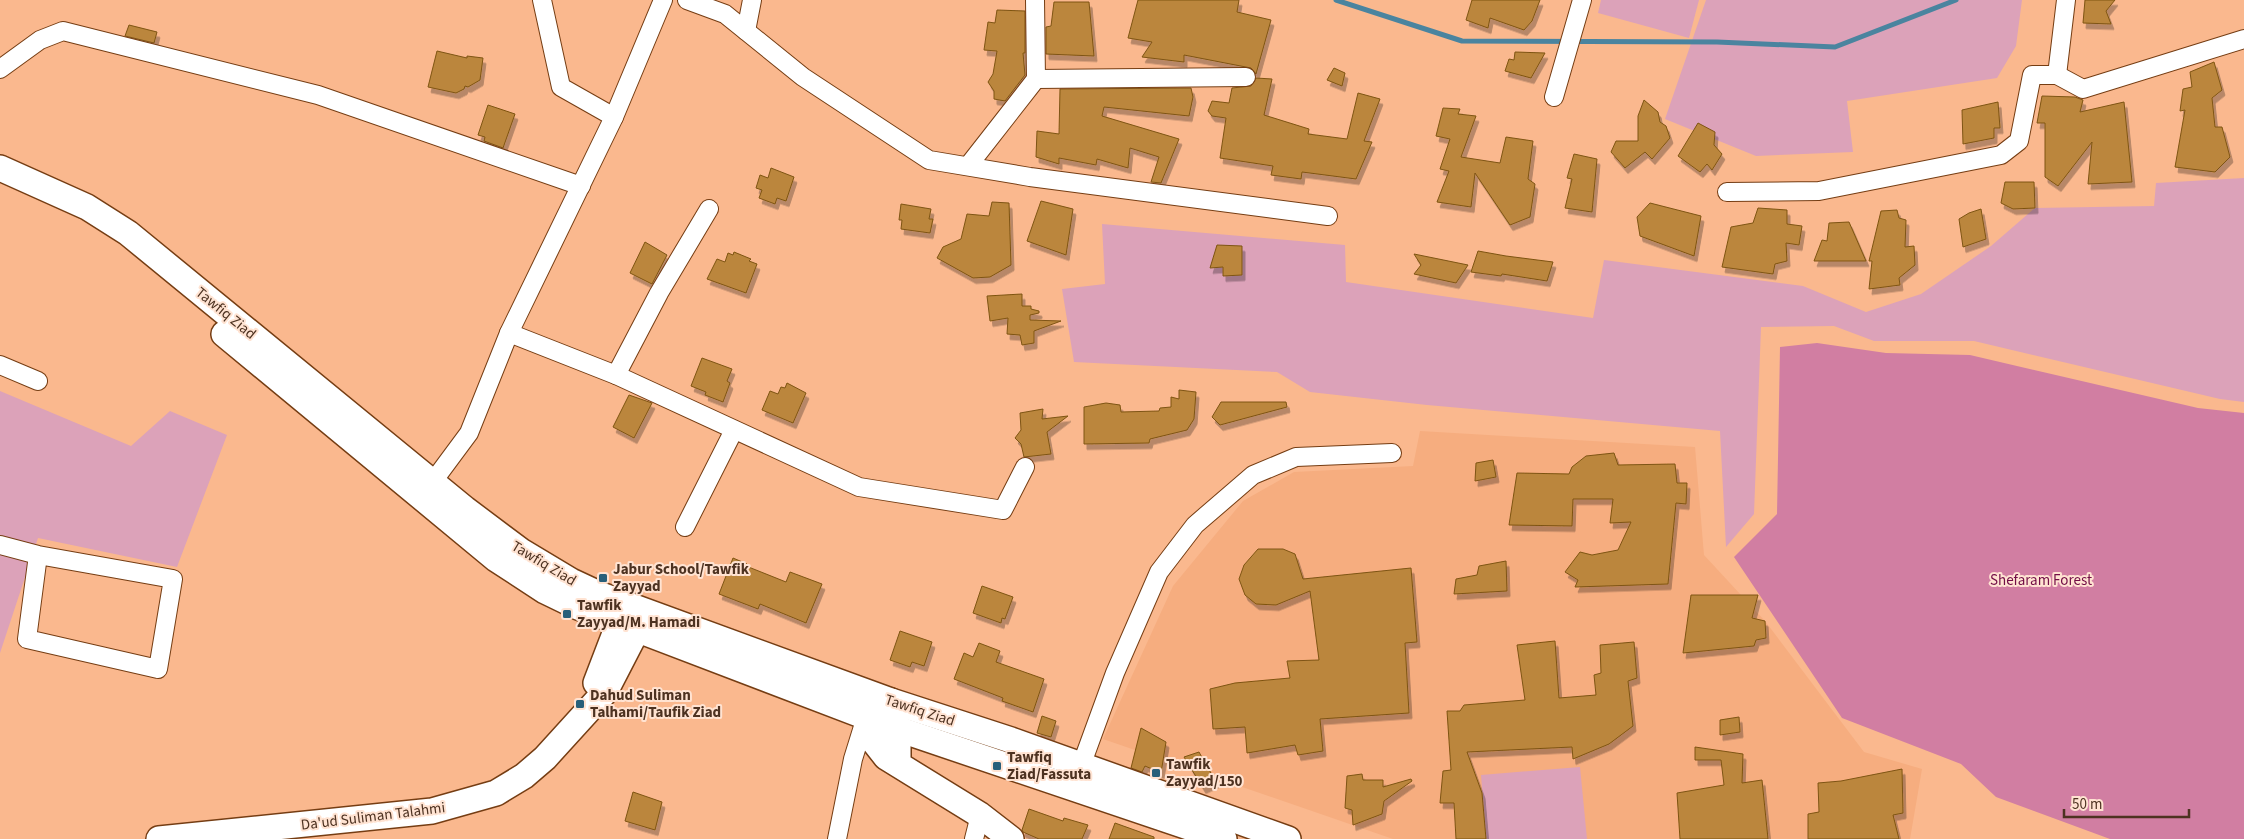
<svg xmlns="http://www.w3.org/2000/svg" width="2244" height="839" font-family="'Source Sans 3',sans-serif">
	<style>
		.built { fill: #f6ad7f }
		.green { fill: #dca2b9 }
		.forest { fill: #d17ea2 }
		.lines { fill: none; stroke-linecap: round; stroke-linejoin: round }
		.stream { stroke: #4a849f; stroke-width: 5 }
		.building { fill: #bb863c; stroke: #7e5412; filter: url(#shadow) }
		.street-casing { stroke: #753d13; stroke-width: 20 }
		.secondary-casing { stroke: #753d13; stroke-width: 28 }
		.street { stroke: #fff; stroke-width: 18 }
		.secondary { stroke: #fff; stroke-width: 25 }
		.poi-dot { fill: #285f7a; stroke: #ffe3d2; stroke-width: 2 }
		.labels { text-anchor: middle; stroke-width: 4; stroke-linejoin: round; paint-order: stroke }
		.street-label { font-size: 15px; fill: #4d3221; stroke: #ffe3d2 }
		.poi-label { font-size: 15px; font-weight: bold; fill: #4d3221; stroke: #ffe3d2; text-anchor: start }
		.park-label { font-size: 15px; fill: #720d46; stroke: #ffe3d2 }
	</style>
	<defs>
		<filter id="shadow"><feDropShadow dx="3" dy="5.5" stdDeviation="0" flood-color="#0004"/></filter>
	</defs>
	<rect width="100%" height="100%" fill="#fab88e"/>
	<polygon class="built" points="1420,431 1695,447 1704,555 1765,621 1864,752 1922,769 1910,839 1393,839 1103,739 1173,586 1243,501 1294,472 1413,466"/>
	<g class="green">
		<polygon points="1601,0 1699,0 1689,38 1598,13"/>
		<polygon points="1706,0 2022,0 2016,46 1997,78 1847,101 1853,152 1756,156 1665,119"/>
		<polygon points="2244,178 2244,402 2220,399 1974,341 1874,341 1834,326 1761,327 1754,514 1726,547 1720,431 1427,405 1310,392 1277,372 1074,362 1062,289 1105,284 1102,224 1345,245 1346,282 1593,318 1604,260 1803,286 1866,312 1921,294 1991,246 2035,208 2154,206 2156,183"/>
		<polygon points="0,391 131,446 170,411 227,435 177,567 38,538 0,653"/>
		<polygon points="1580,767 1587,839 1486,839 1481,775"/>
	</g>
	<polygon class="forest" points="1817,343 1886,353 1970,355 2198,408 2244,413 2244,839 2110,839 1996,797 1961,764 1842,718 1734,557 1777,514 1780,347"/>
	<g class="lines">
		<polyline class="stream" points="1336,0 1462,41 1717,42 1835,47 1956,0"/>
	</g>
	<g class="building">
		<polygon points="1138,0 1239,0 1237,12 1271,20 1256,74 1251,68 1184,55 1184,62 1142,57 1152,42 1128,38"/>
		<polygon points="1472,0 1540,0 1532,21 1524,30 1490,18 1488,28 1466,20"/>
		<polygon points="2085,0 2115,0 2106,11 2111,24 2083,23"/>
		<polygon points="1054,2 1089,2 1094,56 1046,54 1046,27 1051,26"/>
		<polygon points="997,10 1025,11 1025,53 1023,53 1025,75 1005,101 994,99 994,91 988,82 993,74 997,51 984,50 988,22 995,23"/>
		<polygon points="129,25 157,32 154,43 125,36"/>
		<polygon points="437,51 467,58 467,56 483,58 480,80 468,87 465,86 464,89 456,93 428,87"/>
		<polygon points="1515,52 1545,53 1531,78 1505,71 1509,59 1514,60"/>
		<polygon points="2214,62 2222,90 2212,98 2215,127 2222,127 2230,157 2215,172 2175,167 2185,110 2180,111 2183,89 2192,87 2190,72"/>
		<polygon points="1334,68 1345,73 1342,86 1327,80"/>
		<polygon points="1256,78 1272,79 1264,115 1309,129 1308,134 1347,139 1358,93 1380,99 1364,141 1372,142 1356,179 1302,172 1301,179 1271,175 1273,166 1220,158 1226,118 1212,116 1208,111 1212,101 1229,103 1232,88 1251,86"/>
		<polygon points="1191,88 1193,97 1189,116 1104,107 1102,116 1179,139 1161,183 1151,182 1159,157 1130,148 1128,168 1097,159 1096,165 1059,158 1059,164 1036,157 1037,131 1059,134 1060,89"/>
		<polygon points="2042,96 2075,97 2083,100 2080,112 2124,102 2132,182 2088,184 2092,142 2058,186 2045,177 2045,123 2037,123"/>
		<polygon points="1644,100 1658,112 1660,122 1666,126 1670,138 1652,159 1645,152 1625,168 1611,152 1616,141 1638,141 1638,116"/>
		<polygon points="1998,102 2000,128 1994,128 1994,138 1963,144 1962,110"/>
		<polygon points="488,105 515,114 503,148 484,141 485,137 478,135"/>
		<polygon points="1443,108 1460,109 1458,114 1476,116 1461,157 1500,163 1506,137 1533,141 1528,179 1535,184 1530,217 1510,225 1475,173 1471,207 1437,202 1449,171 1440,169 1450,139 1436,136"/>
		<polygon points="1698,123 1715,132 1714,145 1722,154 1712,170 1707,164 1700,172 1678,156"/>
		<polygon points="1574,154 1597,159 1592,212 1565,208 1572,179 1567,178"/>
		<polygon points="771,168 794,177 786,201 777,198 775,204 759,198 762,190 756,188 760,175 768,178"/>
		<polygon points="2005,182 2034,182 2035,208 2013,209 2001,203"/>
		<polygon points="1041,201 1073,209 1066,255 1027,241"/>
		<polygon points="992,202 1009,203 1011,265 990,277 973,278 937,258 943,247 961,239 967,214 989,216"/>
		<polygon points="1650,203 1701,216 1694,256 1640,236 1637,217"/>
		<polygon points="901,204 931,209 929,219 933,219 930,233 901,229 902,220 899,220"/>
		<polygon points="1758,208 1787,210 1787,224 1802,226 1799,245 1786,243 1787,261 1775,264 1773,274 1722,267 1731,227 1753,223"/>
		<polygon points="1981,209 1986,239 1963,247 1959,219 1969,213"/>
		<polygon points="1897,210 1899,218 1906,220 1905,247 1914,246 1915,265 1899,278 1900,285 1869,289 1872,261 1869,261 1881,211"/>
		<polygon points="1849,222 1866,261 1814,261 1822,240 1827,241 1829,223"/>
		<polygon points="645,242 667,255 652,284 630,273"/>
		<polygon points="1217,245 1242,246 1242,275 1223,276 1223,267 1210,268"/>
		<polygon points="1478,251 1506,256 1553,262 1547,281 1502,274 1501,276 1471,272"/>
		<polygon points="734,252 751,259 749,261 757,264 746,293 707,279 717,259 725,262 728,253 733,255"/>
		<polygon points="1414,254 1468,265 1456,283 1414,274 1421,265"/>
		<polygon points="1022,294 1022,306 1031,306 1031,309 1039,311 1039,313 1030,315 1030,320 1061,321 1034,331 1034,343 1022,345 1020,335 1007,334 1008,318 990,321 987,296"/>
		<polygon points="702,358 732,369 727,381 730,383 723,402 705,395 706,392 691,386"/>
		<polygon points="787,383 806,393 793,423 762,410 770,391 778,394 781,387 785,388"/>
		<polygon points="1179,390 1196,392 1194,419 1187,430 1150,439 1149,443 1084,444 1084,407 1106,403 1120,405 1121,412 1159,411 1160,408 1171,407 1171,397 1179,399"/>
		<polygon points="629,395 652,403 634,438 613,427"/>
		<polygon points="1221,402 1286,402 1287,407 1220,425 1212,417"/>
		<polygon points="1043,409 1042,419 1068,416 1047,432 1051,454 1024,457 1021,444 1015,438 1021,430 1020,413"/>
		<polygon points="1614,453 1618,465 1675,464 1677,483 1687,483 1686,504 1676,503 1668,584 1575,587 1578,580 1565,572 1580,552 1592,555 1618,550 1631,522 1610,523 1613,499 1573,499 1572,526 1509,525 1517,473 1569,474 1572,467 1586,456"/>
		<polygon points="1493,460 1496,477 1475,481 1476,463"/>
		<polygon points="1258,549 1283,549 1295,554 1303,579 1411,568 1417,642 1405,643 1409,713 1320,719 1323,751 1298,755 1295,745 1247,753 1245,727 1213,729 1210,689 1235,683 1290,678 1287,661 1319,660 1310,591 1276,605 1256,604 1245,595 1239,579 1244,565"/>
		<polygon points="733,558 747,564 746,566 786,582 790,572 822,584 806,623 760,604 758,609 719,594"/>
		<polygon points="1506,561 1507,591 1454,594 1456,579 1477,575 1479,566"/>
		<polygon points="982,586 1013,597 1005,619 1002,618 1001,623 973,613"/>
		<polygon points="1691,595 1758,595 1752,618 1765,621 1766,638 1756,640 1754,646 1683,653"/>
		<polygon points="900,631 932,642 924,666 912,662 910,667 890,660"/>
		<polygon points="1555,641 1559,698 1596,695 1594,675 1601,673 1600,645 1634,642 1637,678 1628,681 1633,726 1609,744 1573,759 1572,747 1467,752 1482,793 1486,839 1456,839 1454,803 1440,803 1443,771 1451,770 1447,711 1460,711 1464,705 1525,700 1517,645"/>
		<polygon points="979,643 1000,651 996,662 1044,679 1033,712 1002,701 1003,698 954,679 964,653 973,657"/>
		<polygon points="1042,716 1056,721 1051,737 1037,733"/>
		<polygon points="1739,717 1740,732 1720,735 1720,720"/>
		<polygon points="1141,728 1166,742 1161,773 1145,766 1142,772 1131,768"/>
		<polygon points="1695,747 1743,754 1742,783 1762,780 1768,839 1680,839 1677,793 1724,785 1721,760 1695,760"/>
		<polygon points="1199,752 1216,782 1203,788 1184,757"/>
		<polygon points="1902,769 1903,813 1893,815 1899,839 1808,839 1808,814 1819,812 1818,783 1841,781"/>
		<polygon points="1362,774 1363,780 1383,780 1383,787 1411,779 1412,781 1384,801 1382,814 1353,825 1352,810 1345,808 1347,776"/>
		<polygon points="633,792 662,802 655,830 625,821"/>
		<polygon points="1029,809 1063,821 1064,818 1088,825 1082,839 1039,839 1023,832 1022,830"/>
		<polygon points="1115,823 1154,837 1154,839 1109,839"/>
	</g>
	<g class="lines">
		<defs>
			<g id="street">
				<polyline points="542,0 561,87 614,117"/>
				<polyline points="687,0 725,14 803,77 929,160 1030,177 1328,216"/>
				<polyline points="746,31 752,0"/>
				<polyline points="0,69 40,40 63,31 318,95 581,186"/>
				<polyline points="2057,75 2083,89 2244,39"/>
				<polyline points="1036,79 1246,77"/>
				<polyline points="1554,97 1582,0"/>
				<polyline points="968,166 1036,79 1035,0"/>
				<polyline points="1727,192 1819,191 2001,155 2019,141 2032,75 2057,75 2066,0"/>
				<polyline points="509,333 616,375 859,487 1003,510 1025,467"/>
				<polyline points="0,365 38,381"/>
				<polyline points="616,375 659,293 709,209"/>
				<polyline points="426,491 469,433 509,333 614,117 663,0"/>
				<polyline points="685,527 734,430"/>
				<polyline points="0,545 38,555 173,579 158,669 27,639 38,555"/>
				<polyline points="1081,766 1115,673 1159,572 1195,525 1253,475 1296,457 1392,453"/>
				<polyline points="837,839 853,759 866,717"/>
				<polyline points="974,839 980,815"/>
			</g>
			<g id="secondary">
				<polyline points="0,168 87,207 128,233 465,509 521,551 571,581 601,595 891,701 1011,740 1288,839"/>
				<polyline points="224,334 496,559 545,591 578,607 898,729 1224,839"/>
				<polyline points="596,683 619,623 630,613"/>
				<polyline points="898,763 898,729 891,701 866,717 875,743 886,757 980,815 1011,839"/>
				<polyline points="159,839 432,811 496,793 524,776 545,758 605,692 637,630 636,613"/>
			</g>
		</defs>
		<use href="#street" class="street-casing"/>
		<use href="#secondary" class="secondary-casing"/>
		<use href="#street" class="street"/>
		<use href="#secondary" class="secondary"/>
	</g>
	<g class="poi-dot">
		<rect x="598" y="573" width="10" height="10" rx="2.5"/>
		<rect x="562" y="609" width="10" height="10" rx="2.5"/>
		<rect x="575" y="699" width="10" height="10" rx="2.5"/>
		<rect x="992" y="761" width="10" height="10" rx="2.5"/>
		<rect x="1151" y="768" width="10" height="10" rx="2.5"/>
	</g>
	<g class="labels">
		<g class="street-label">
			<text transform="translate(226 313) rotate(39)" y="5">Tawfiq Ziad</text>
			<text transform="translate(544 563) rotate(31)" y="5">Tawfiq Ziad</text>
			<text transform="translate(920 710) rotate(18)" y="5">Tawfiq Ziad</text>
			<text transform="translate(373 816) rotate(-7)" y="5">Da'ud Suliman Talahmi</text>
		</g>
		<g class="poi-label">
			<text x="613" y="574">Jabur School/Tawfik<tspan x="613" dy="17">Zayyad</tspan></text>
			<text x="577" y="610">Tawfik<tspan x="577" dy="17">Zayyad/M. Hamadi</tspan></text>
			<text x="590" y="700">Dahud Suliman<tspan x="590" dy="17">Talhami/Taufik Ziad</tspan></text>
			<text x="1007" y="762">Tawfiq<tspan x="1007" dy="17">Ziad/Fassuta</tspan></text>
			<text x="1166" y="769">Tawfik<tspan x="1166" dy="17">Zayyad/150</tspan></text>
		</g>
		<g class="park-label">
			<text x="2041" y="585">Shefaram Forest</text>
		</g>
	</g>
	<path d="M2064 809v8h125v-8" fill="none" stroke="#4d3221" stroke-width="2.5"/>
	<text x="2072" y="809" font-size="15" fill="#4d3221" stroke="#ffe3d2" stroke-width="4" paint-order="stroke">50 m</text>
</svg>
